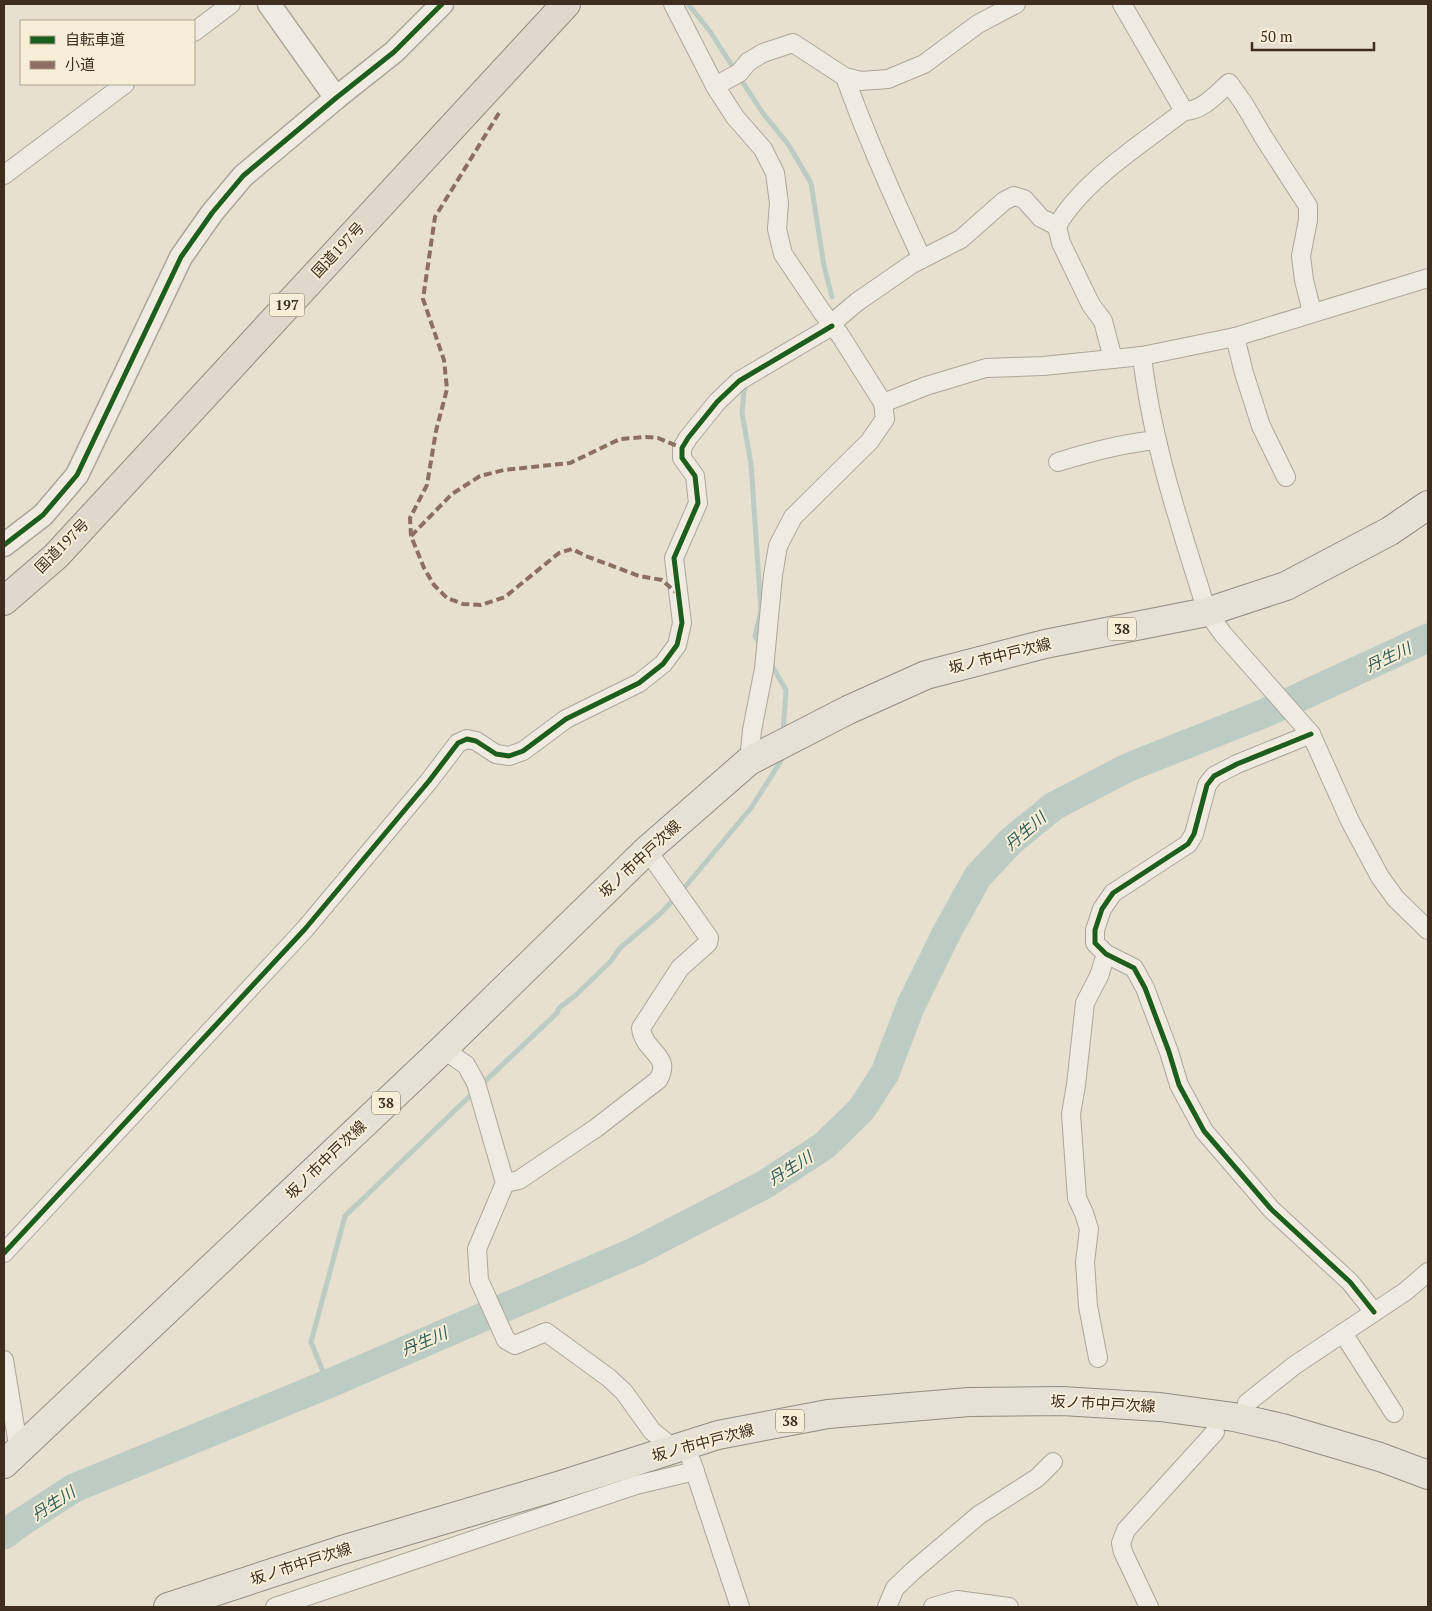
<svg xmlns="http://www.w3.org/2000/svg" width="1432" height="1611" font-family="'PT Serif','Noto Sans JP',serif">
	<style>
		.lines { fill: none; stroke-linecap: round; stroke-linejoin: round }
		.stream { stroke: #bcccc2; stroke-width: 5 }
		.river { stroke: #bcccc2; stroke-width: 29 }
		.minor-casing { stroke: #ada599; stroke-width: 20 }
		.tertiary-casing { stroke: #ada599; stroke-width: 25 }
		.primary-casing { stroke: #928b80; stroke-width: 30 }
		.trunk-casing { stroke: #928b80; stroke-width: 30 }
		.minor { stroke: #efebe3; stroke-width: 18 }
		.tertiary { stroke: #efebe3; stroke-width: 22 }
		.primary { stroke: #e6e1d4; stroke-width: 28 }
		.trunk { stroke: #e0d9cb; stroke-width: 28 }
		.quiet { stroke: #8d6e63; stroke-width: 4; stroke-dasharray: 8 4; stroke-linecap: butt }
		.cycleway-casing { stroke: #f7eed8; stroke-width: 8 }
		.cycleway { stroke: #1b5e20; stroke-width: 5 }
		.labels { text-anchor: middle; stroke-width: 4; stroke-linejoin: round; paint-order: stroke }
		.shield { fill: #f7eed8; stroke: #756857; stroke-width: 1 }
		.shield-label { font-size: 14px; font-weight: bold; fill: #3d2e20 }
		.street-label { font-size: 15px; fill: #3d2e20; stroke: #f7eed8 }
		.water-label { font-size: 16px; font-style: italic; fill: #2f5d5a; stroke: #f7eed8 }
	</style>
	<rect width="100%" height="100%" fill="#e7e0d1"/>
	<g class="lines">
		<g class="stream">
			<polyline points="688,4 709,30 762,112 788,144 811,183 824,266 832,297"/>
			<polyline points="747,383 744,391 742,413 751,464 761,611 755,636 760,645"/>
			<polyline points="771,664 786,690 783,734"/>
			<polyline points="480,1086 557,1013 559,1008 576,995 611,961 620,948 659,915 680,893 751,808 781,761 782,754"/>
			<polyline points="328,1384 311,1342 345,1216 474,1092"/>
		</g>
		<polyline class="river" points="4,1535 17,1525 74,1488 328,1384 636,1251 762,1186 824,1146 861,1110 885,1073 911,1005 947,932 978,876 1011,841 1054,806 1129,767 1265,713 1428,638"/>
		<defs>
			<g id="minor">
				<polyline points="673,4 715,86 735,117 763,149 775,173 779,203 777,229 783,254 822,312 840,335 883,403 885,419 869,442 793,517 778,546 773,575 764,669 752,730 749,761"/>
				<polyline points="1122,4 1184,111"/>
				<polyline points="194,32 231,4"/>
				<path d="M845,77C867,139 894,199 922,259"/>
				<polyline points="715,86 739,73 748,62 763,53 793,43 845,77 861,81 888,79 924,64 978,24 1016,4"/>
				<polyline points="4,175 125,84"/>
				<polyline points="831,324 857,302 912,264 961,239 1004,201 1014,196 1024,199 1041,218 1057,226"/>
				<polyline points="1235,337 1244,373 1261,426 1286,477"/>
				<path d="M1142,356C1152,444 1181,528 1207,612L1223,634L1311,734L1350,821L1380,877L1396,899L1428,930"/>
				<path d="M1113,359L1103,321L1091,305L1061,243L1057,226C1083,180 1142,144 1184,111C1203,111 1216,94 1229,83L1244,104L1264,138L1308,206V220L1301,256L1304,280L1312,312"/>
				<polyline points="883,403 926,386 986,368 1043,366 1142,356 1235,337 1428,278"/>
				<path d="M1058,462C1090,452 1123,443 1157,440"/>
				<polyline points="1311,734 1237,764 1214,776 1207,785 1194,834 1188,844 1113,893 1102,909 1095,930 1095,943 1106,954 1134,968 1145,988 1169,1052 1179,1085 1204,1131 1271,1209 1350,1282 1374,1312"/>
				<polyline points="443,1049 466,1065 476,1083 505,1183 477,1249 479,1280 506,1340 515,1345 546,1332 609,1378 624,1392 652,1431 674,1449"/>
				<path d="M505,1183L519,1180L596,1128L658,1080C673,1055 644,1053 641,1028L680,968L708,943L709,938L647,850"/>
				<polyline points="4,1253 305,929 429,781 458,743 467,739 476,741 496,754 509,756 523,751 566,719 639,683 663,664 677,645 682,623 674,558 698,503 695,476 682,458 682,448 688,438 717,402 739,381 832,326"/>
				<polyline points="1343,1333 1394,1413"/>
				<polyline points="1098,1358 1088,1306 1085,1262 1089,1229 1084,1213 1077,1198 1071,1114 1076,1085 1085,1003 1099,976 1106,954"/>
				<polyline points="4,1360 19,1451"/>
				<polyline points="1247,1403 1295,1365 1406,1291 1428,1272"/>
				<polyline points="691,1460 740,1607"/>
				<polyline points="275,1607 636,1485 695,1471"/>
				<polyline points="887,1607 895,1588 913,1571 979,1515 1037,1478 1053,1462"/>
				<polyline points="933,1607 957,1600 1009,1607"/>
				<polyline points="1149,1607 1123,1552 1121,1543 1126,1530 1215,1432"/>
			</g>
			<g id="tertiary">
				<polyline points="269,4 336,98"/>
				<polyline points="4,545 43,515 77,475 181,257 212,213 243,176 336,98 394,52 442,4"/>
			</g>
			<g id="primary">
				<polyline points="4,1464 443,1049 647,850 749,761 848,710 926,675 1045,644 1207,612 1286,586 1390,531 1428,505"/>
				<polyline points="168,1607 342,1550 558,1486 718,1435 828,1414 969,1402 1062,1401 1160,1407 1234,1417 1282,1428 1380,1457 1428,1475"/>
			</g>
			<polyline id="trunk" points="4,601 56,556 566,4"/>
		</defs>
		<use href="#minor" class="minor-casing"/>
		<use href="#tertiary" class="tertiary-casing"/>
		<use href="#primary" class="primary-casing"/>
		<use href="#trunk" class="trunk-casing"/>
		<use href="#minor" class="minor"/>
		<use href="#tertiary" class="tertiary"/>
		<use href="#primary" class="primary"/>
		<use href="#trunk" class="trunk"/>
		<g class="quiet">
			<polyline points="499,113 435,217 423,299 444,360 447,389 436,431 427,485 410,518 411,536 424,568 434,585 447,598 463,604 481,605 505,597 559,553 572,549 586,556 639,576 662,580 679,595"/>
			<polyline points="411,536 452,494 480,476 504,470 570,463 620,439 646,437 658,438 682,448"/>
		</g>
		<defs>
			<g id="cycleway">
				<polyline points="4,545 43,515 77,475 181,257 212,213 243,176 336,98 394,52 442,4"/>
				<polyline points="1311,734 1237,764 1214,776 1207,785 1194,834 1188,844 1113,893 1102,909 1095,930 1095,943 1106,954 1134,968 1145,988 1169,1052 1179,1085 1204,1131 1271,1209 1350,1282 1374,1312"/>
				<polyline points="4,1253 305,929 429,781 458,743 467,739 476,741 496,754 509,756 523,751 566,719 639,683 663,664 677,645 682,623 674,558 698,503 695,476 682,458 682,448 688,438 717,402 739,381 832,326"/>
			</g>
		</defs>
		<use href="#cycleway" class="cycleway-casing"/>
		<use href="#cycleway" class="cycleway"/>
	</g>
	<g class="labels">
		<g class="shield">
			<rect x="269.5" y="293.5" width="35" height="23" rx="4"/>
			<rect x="1108" y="617.5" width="28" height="23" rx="4"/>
			<rect x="372" y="1091.5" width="28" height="23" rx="4"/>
			<rect x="776" y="1409.5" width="28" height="23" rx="4"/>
		</g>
		<g class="shield-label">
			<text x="287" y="310">197</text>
			<text x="1122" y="634">38</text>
			<text x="386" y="1108">38</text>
			<text x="790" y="1426">38</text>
		</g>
		<g class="street-label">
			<text transform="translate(338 250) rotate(-47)" y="5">国道197号</text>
			<text transform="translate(62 546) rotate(-45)" y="5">国道197号</text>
			<text transform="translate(1000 656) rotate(-14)" y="5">坂ノ市中戸次線</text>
			<text transform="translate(640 859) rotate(-43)" y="5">坂ノ市中戸次線</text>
			<text transform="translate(326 1160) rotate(-44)" y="5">坂ノ市中戸次線</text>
			<text transform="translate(1103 1404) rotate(3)" y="5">坂ノ市中戸次線</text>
			<text transform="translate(703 1443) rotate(-15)" y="5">坂ノ市中戸次線</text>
			<text transform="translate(301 1564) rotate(-18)" y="5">坂ノ市中戸次線</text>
		</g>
		<g class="water-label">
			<text transform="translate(1388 657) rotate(-25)" y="6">丹生川</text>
			<text transform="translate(1025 831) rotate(-41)" y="6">丹生川</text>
			<text transform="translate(790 1168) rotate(-32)" y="6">丹生川</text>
			<text transform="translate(424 1341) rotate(-23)" y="6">丹生川</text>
			<text transform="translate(53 1503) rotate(-33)" y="6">丹生川</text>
		</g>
	</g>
	<rect width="1432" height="1611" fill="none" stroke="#3d2e20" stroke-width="10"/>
	<rect x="20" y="20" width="175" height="65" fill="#f7eed8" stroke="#ada18e"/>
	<rect x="30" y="36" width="25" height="8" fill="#1b5e20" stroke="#ada18e"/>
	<text x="65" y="45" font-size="15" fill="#3d2e20">自転車道</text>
	<rect x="30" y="61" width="25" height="8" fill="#8d6e63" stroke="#ada18e"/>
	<text x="65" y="70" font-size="15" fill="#3d2e20">小道</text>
	<path d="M1252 42v8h122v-8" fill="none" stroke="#3d2e20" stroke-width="2.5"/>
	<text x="1260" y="42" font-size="15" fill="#3d2e20" stroke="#f7eed8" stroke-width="4" paint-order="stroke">50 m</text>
</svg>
